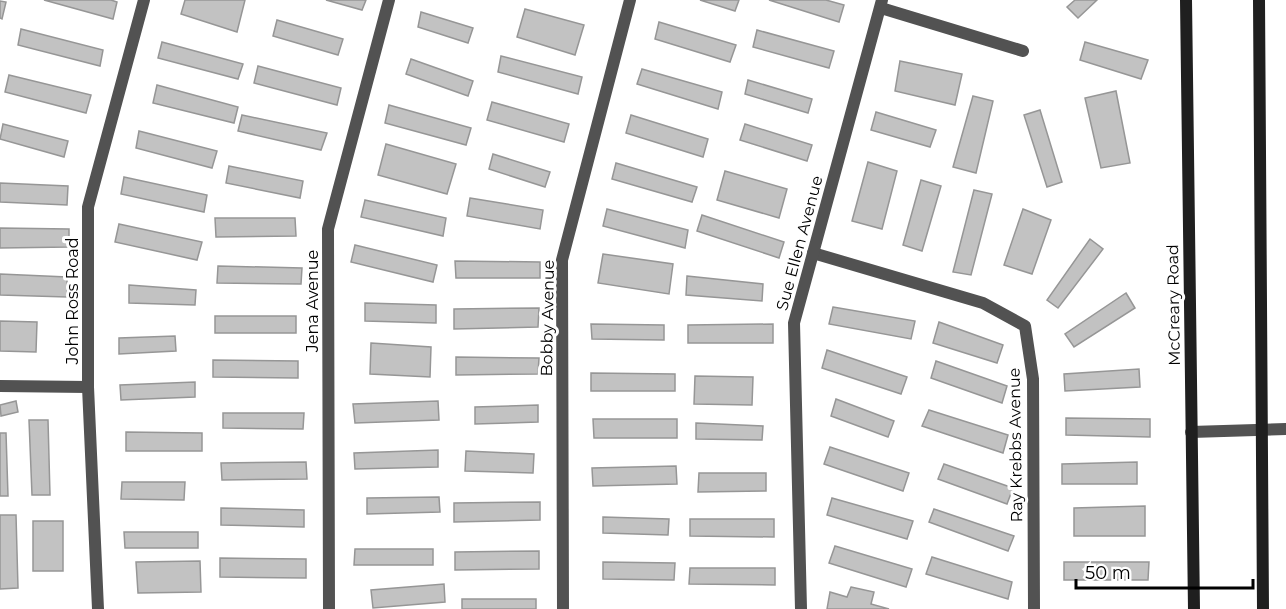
<svg xmlns="http://www.w3.org/2000/svg" width="1286" height="609" font-family="Montserrat,sans-serif">
	<style>
		.building { fill: #c2c2c2; stroke: #969696; stroke-width: 1.5 }
		.lines { fill: none; stroke-linecap: round; stroke-linejoin: round }
		.street { stroke: #525252; stroke-width: 12 }
		.secondary { stroke: #1f1f1f; stroke-width: 12 }
		.labels { text-anchor: middle; stroke-width: 6; stroke-linejoin: round; paint-order: stroke }
		.street-label { font-size: 16px; fill: #000; stroke: #fff }
	</style>
	<rect width="100%" height="100%" fill="#fff"/>
	<g class="building">
		<polygon points="44,0 111,0 117,2 113,19"/>
		<polygon points="185,0 245,0 237,32 181,14"/>
		<polygon points="326,0 366,0 362,10"/>
		<polygon points="700,0 739,0 735,11"/>
		<polygon points="769,0 826,0 844,5 839,22"/>
		<polygon points="1075,0 1097,0 1078,18 1067,7"/>
		<polygon points="0,1 6,2 2,19 0,18"/>
		<polygon points="525,9 584,25 575,55 517,37"/>
		<polygon points="421,12 473,28 468,43 418,27"/>
		<polygon points="277,20 343,39 338,55 273,36"/>
		<polygon points="659,22 736,45 730,62 655,39"/>
		<polygon points="21,29 103,50 100,66 18,45"/>
		<polygon points="757,30 834,51 829,68 753,47"/>
		<polygon points="162,42 243,64 238,79 158,58"/>
		<polygon points="1085,42 1148,60 1141,79 1080,60"/>
		<polygon points="501,56 582,77 578,94 498,72"/>
		<polygon points="411,59 473,81 468,96 406,74"/>
		<polygon points="900,61 962,74 955,105 895,91"/>
		<polygon points="258,66 341,88 337,105 254,83"/>
		<polygon points="642,69 722,92 718,109 637,84"/>
		<polygon points="9,75 91,95 86,113 5,92"/>
		<polygon points="748,80 812,99 808,113 745,94"/>
		<polygon points="157,85 238,107 234,123 153,103"/>
		<polygon points="1116,91 1130,163 1101,168 1085,98"/>
		<polygon points="973,96 993,101 976,173 953,167"/>
		<polygon points="492,102 569,124 564,142 487,120"/>
		<polygon points="389,105 471,128 466,145 385,123"/>
		<polygon points="1040,110 1062,182 1047,187 1024,115"/>
		<polygon points="876,112 936,130 930,147 871,130"/>
		<polygon points="242,115 327,133 321,150 238,131"/>
		<polygon points="631,115 708,139 703,157 626,133"/>
		<polygon points="3,124 68,141 64,157 0,139"/>
		<polygon points="745,124 812,145 807,161 740,140"/>
		<polygon points="139,131 217,151 212,168 136,148"/>
		<polygon points="386,144 456,164 447,194 378,175"/>
		<polygon points="493,154 550,172 545,187 489,169"/>
		<polygon points="868,162 897,171 882,229 852,221"/>
		<polygon points="616,163 697,187 692,202 612,179"/>
		<polygon points="229,166 303,181 300,198 226,183"/>
		<polygon points="725,171 787,189 779,218 717,200"/>
		<polygon points="124,177 207,195 204,212 121,194"/>
		<polygon points="921,180 941,186 922,251 903,245"/>
		<polygon points="0,183 68,186 67,205 0,202"/>
		<polygon points="974,190 992,194 971,275 953,272"/>
		<polygon points="470,198 543,210 540,229 467,216"/>
		<polygon points="365,200 446,218 443,236 361,217"/>
		<polygon points="607,209 688,230 685,248 603,226"/>
		<polygon points="1023,209 1051,220 1032,274 1004,265"/>
		<polygon points="702,215 784,242 779,258 697,231"/>
		<polygon points="215,218 295,218 296,236 216,237"/>
		<polygon points="119,224 202,242 197,260 115,242"/>
		<polygon points="0,228 69,229 69,247 0,248"/>
		<polygon points="1090,239 1103,249 1058,308 1047,300"/>
		<polygon points="355,245 437,265 433,282 351,262"/>
		<polygon points="603,254 673,264 669,294 598,283"/>
		<polygon points="455,261 540,262 540,278 456,278"/>
		<polygon points="218,266 302,268 301,284 217,283"/>
		<polygon points="0,274 67,277 67,297 0,295"/>
		<polygon points="687,276 763,284 762,301 686,295"/>
		<polygon points="129,285 196,290 195,305 129,303"/>
		<polygon points="1126,293 1135,308 1074,347 1065,334"/>
		<polygon points="365,303 436,305 436,323 365,321"/>
		<polygon points="833,307 915,321 911,339 829,324"/>
		<polygon points="539,308 538,327 454,329 454,309"/>
		<rect x="215" y="316" width="81" height="17"/>
		<polygon points="0,321 37,322 36,352 0,351"/>
		<polygon points="939,322 1003,345 997,363 933,343"/>
		<polygon points="591,324 664,325 664,340 592,339"/>
		<polygon points="773,324 773,343 688,343 688,325"/>
		<polygon points="175,336 176,351 119,354 119,338"/>
		<polygon points="371,343 431,347 430,377 370,374"/>
		<polygon points="827,350 907,377 901,394 822,368"/>
		<polygon points="456,357 539,358 538,374 456,375"/>
		<polygon points="213,360 298,361 298,378 213,377"/>
		<polygon points="936,361 1007,386 1002,403 931,378"/>
		<polygon points="1139,369 1140,387 1065,391 1064,374"/>
		<polygon points="591,373 675,374 675,391 591,391"/>
		<polygon points="695,376 753,377 752,405 694,404"/>
		<polygon points="195,382 195,397 121,400 120,385"/>
		<polygon points="836,399 894,421 888,437 831,416"/>
		<polygon points="16,401 18,412 1,416 0,405"/>
		<polygon points="438,401 439,420 355,423 353,404"/>
		<polygon points="538,405 538,422 475,424 475,407"/>
		<polygon points="929,410 1008,435 1003,453 922,426"/>
		<polygon points="223,413 304,413 303,429 223,428"/>
		<polygon points="1066,418 1150,419 1150,437 1066,435"/>
		<polygon points="593,419 677,419 677,438 594,438"/>
		<polygon points="29,420 48,420 50,495 32,495"/>
		<polygon points="696,423 763,426 762,440 696,439"/>
		<polygon points="126,432 202,433 202,451 126,451"/>
		<polygon points="0,433 6,433 8,496 0,496"/>
		<polygon points="830,447 909,473 903,491 824,464"/>
		<polygon points="438,450 438,467 355,469 354,453"/>
		<polygon points="466,451 534,454 533,473 465,471"/>
		<polygon points="306,462 307,479 222,480 221,463"/>
		<polygon points="1137,462 1137,484 1062,484 1062,464"/>
		<polygon points="944,464 1013,488 1007,504 938,479"/>
		<polygon points="676,466 677,484 593,486 592,468"/>
		<polygon points="699,473 766,473 766,491 698,492"/>
		<polygon points="122,482 185,482 184,500 121,499"/>
		<polygon points="439,497 440,512 367,514 367,498"/>
		<polygon points="832,498 913,521 907,539 827,515"/>
		<polygon points="540,502 540,520 454,522 454,503"/>
		<polygon points="1145,506 1145,536 1074,536 1074,508"/>
		<polygon points="221,508 304,510 304,527 221,525"/>
		<polygon points="934,509 1014,536 1008,551 929,522"/>
		<polygon points="0,515 16,515 18,588 0,589"/>
		<polygon points="603,517 669,519 668,535 603,533"/>
		<polygon points="690,519 774,519 774,537 690,536"/>
		<rect x="33" y="521" width="30" height="50"/>
		<polygon points="124,532 198,532 198,548 125,548"/>
		<polygon points="835,546 912,569 906,587 829,563"/>
		<polygon points="355,549 433,549 433,565 354,565"/>
		<polygon points="539,551 539,569 455,570 455,552"/>
		<polygon points="932,557 1012,582 1008,599 926,574"/>
		<polygon points="220,558 306,559 306,578 220,577"/>
		<polygon points="200,561 201,592 138,593 136,562"/>
		<polygon points="603,562 675,563 674,580 603,579"/>
		<polygon points="1064,562 1149,562 1148,580 1064,580"/>
		<polygon points="690,568 775,568 775,585 689,584"/>
		<polygon points="444,584 445,602 373,608 371,590"/>
		<polygon points="851,587 874,592 871,604 889,609 827,609 830,592 847,597"/>
		<rect x="462" y="599" width="74" height="10"/>
	</g>
	<g class="lines">
		<g class="street">
			<polyline points="881,8 1023,51"/>
			<polyline points="813,253 983,303 1025,326 1033,379 1034,609"/>
			<polyline points="0,386 88,387"/>
			<polyline points="1191,432 1286,429"/>
			<polyline points="98,609 88,387 88,207 144,0"/>
			<polyline points="329,609 328,229 389,0"/>
			<polyline points="563,609 562,260 630,0"/>
			<polyline points="801,609 794,323 882,0"/>
		</g>
		<g class="secondary">
			<polyline points="1186,0 1194,609"/>
			<polyline points="1259,0 1263,609"/>
		</g>
	</g>
	<g class="labels">
		<g class="street-label">
			<text transform="translate(799 243) rotate(-75)" y="6">Sue Ellen Avenue</text>
			<text transform="translate(72 301) rotate(-90)" y="6">John Ross Road</text>
			<text transform="translate(312 301) rotate(-90)" y="6">Jena Avenue</text>
			<text transform="translate(1173 305) rotate(-91)" y="6">McCreary Road</text>
			<text transform="translate(547 318) rotate(-89)" y="6">Bobby Avenue</text>
			<text transform="translate(1015 445) rotate(-91)" y="6">Ray Krebbs Avenue</text>
		</g>
	</g>
	<path d="M1076 579v9h177v-9" fill="none" stroke="#000000" stroke-width="3"/>
	<text x="1085" y="579" font-size="18" fill="#000000" stroke="#ffffff" stroke-width="4.5" paint-order="stroke">50 m</text>
</svg>
